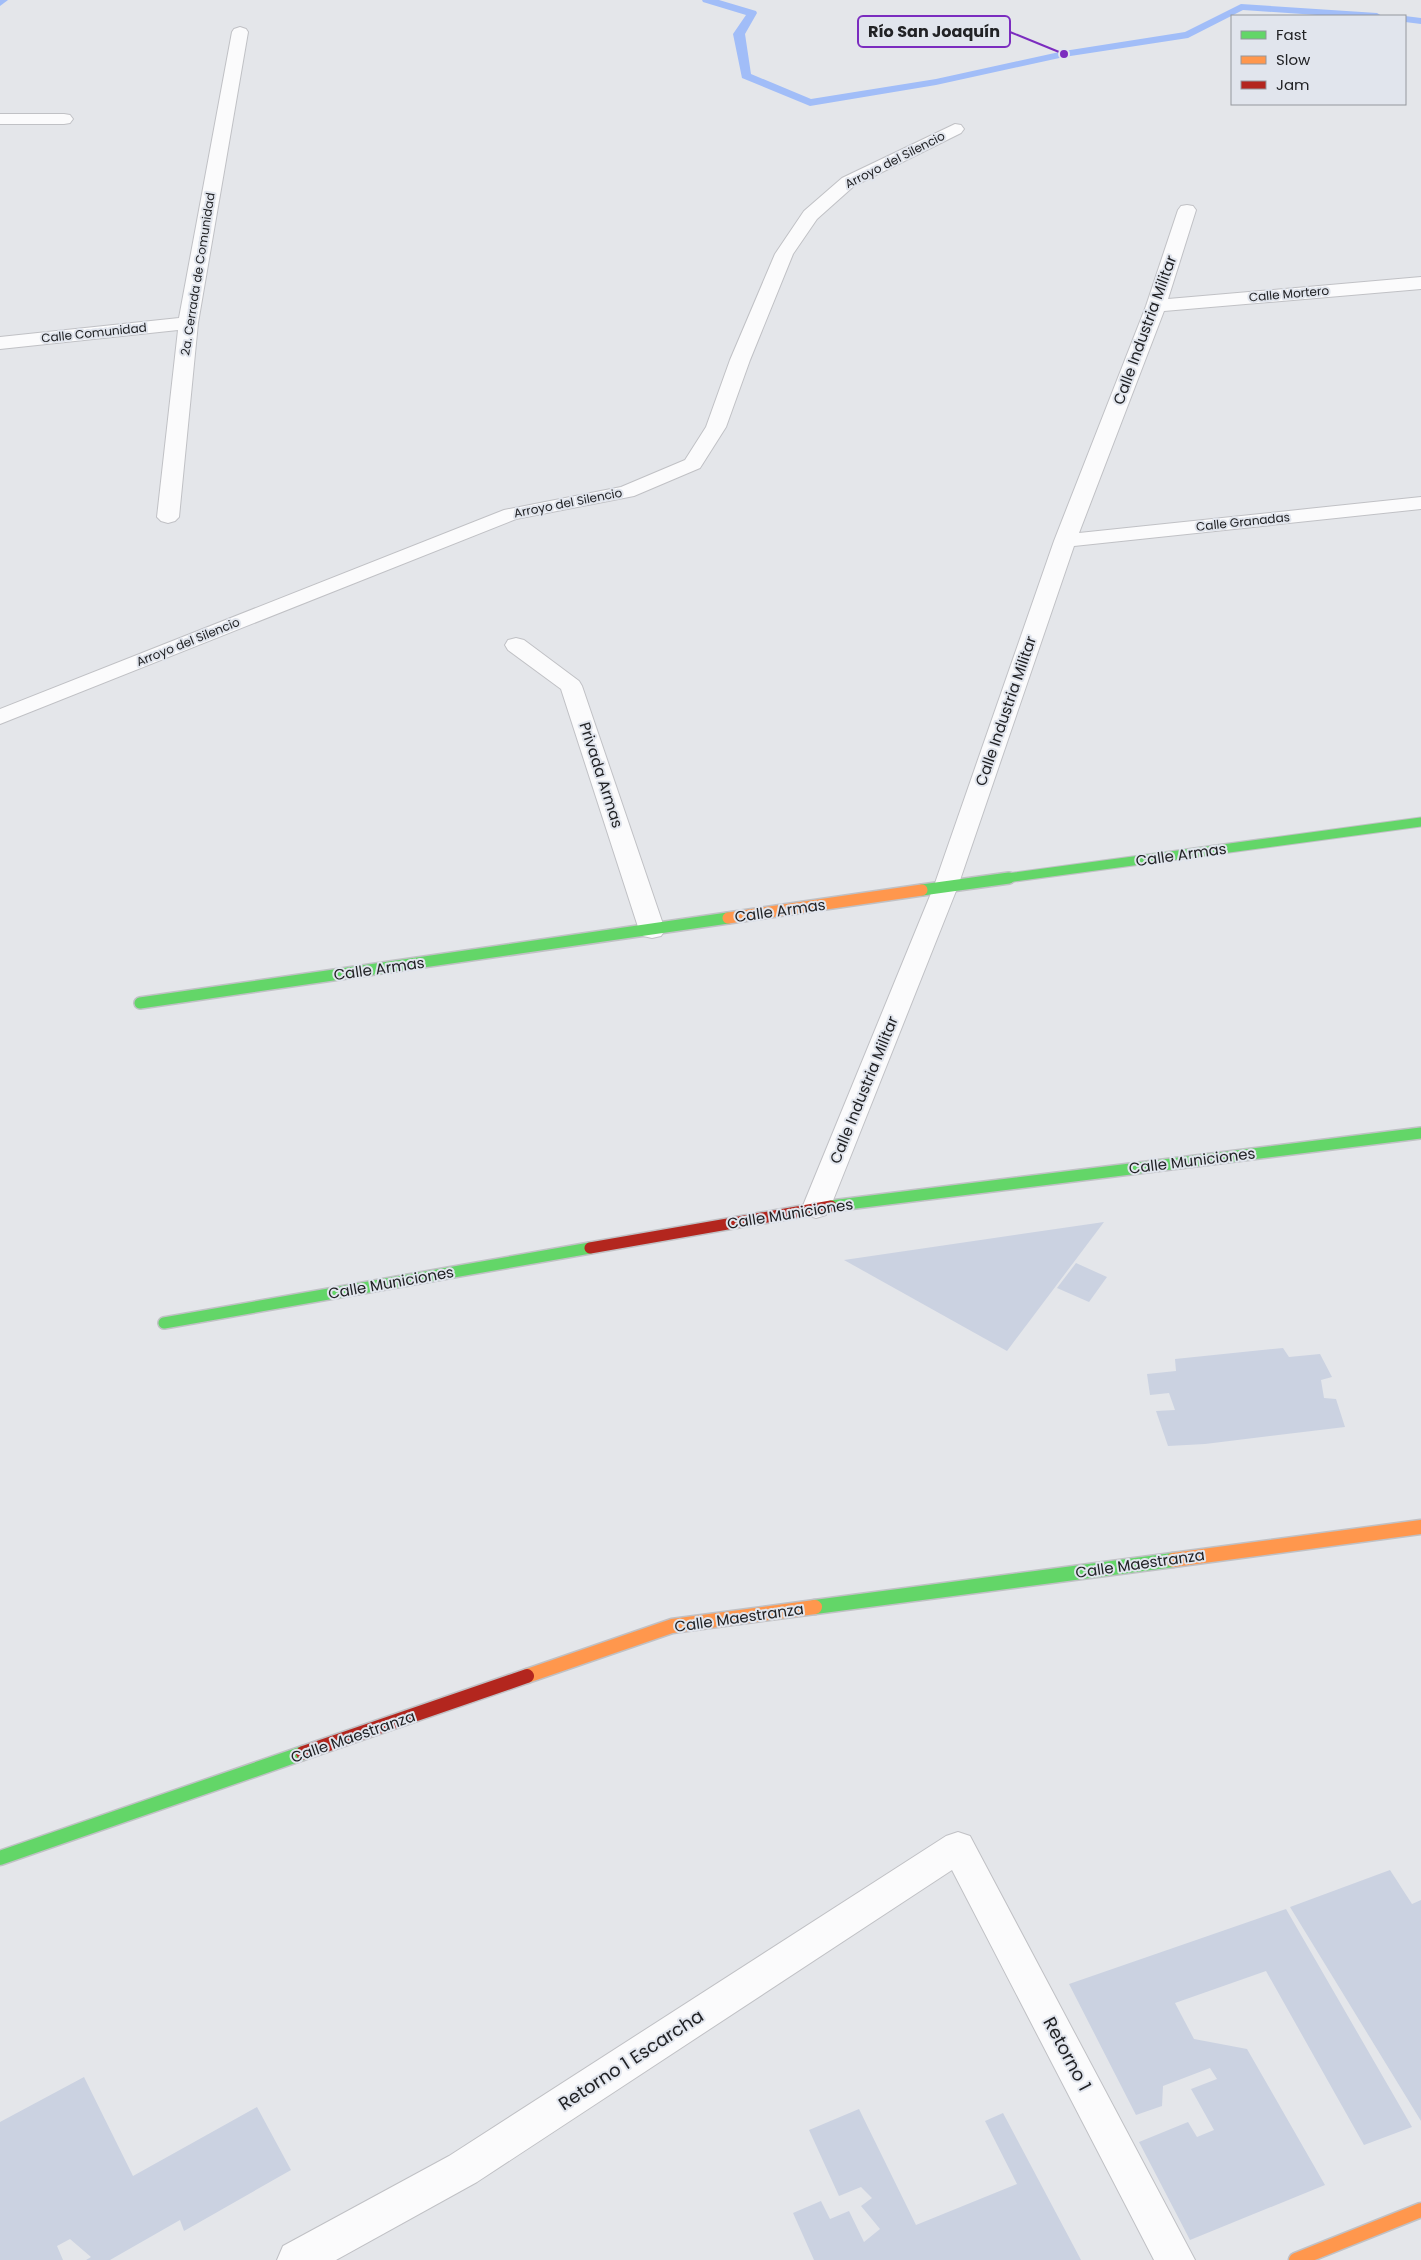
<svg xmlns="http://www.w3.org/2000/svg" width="1421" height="2260" font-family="Poppins,sans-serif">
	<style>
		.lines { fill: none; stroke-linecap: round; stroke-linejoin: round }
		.stream { fill: #a1bdf8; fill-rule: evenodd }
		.building { fill: #cbd2e1 }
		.street-casing { stroke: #c0c1c5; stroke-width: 2 }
		.fast-far2-casing { stroke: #c0c1c5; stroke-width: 11 }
		.fast-far1-casing { stroke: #c0c1c5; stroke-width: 14 }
		.fast-casing { stroke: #c0c1c5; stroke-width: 17 }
		.slow-far1-casing { stroke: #c0c1c5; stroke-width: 14 }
		.slow-casing { stroke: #c0c1c5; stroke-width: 17 }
		.jam-far1-casing { stroke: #c0c1c5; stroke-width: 14 }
		.jam-casing { stroke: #c0c1c5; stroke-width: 17 }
		.street { fill: #fbfbfc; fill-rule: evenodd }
		.fast-far2 { stroke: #63d668; stroke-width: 9 }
		.fast-far1 { stroke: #63d668; stroke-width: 11 }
		.fast { stroke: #63d668; stroke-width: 14 }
		.slow-far1 { stroke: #ff974d; stroke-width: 11 }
		.slow { stroke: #ff974d; stroke-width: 14 }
		.jam-far1 { stroke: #b3261e; stroke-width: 11 }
		.jam { stroke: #b3261e; stroke-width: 14 }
		.labels { text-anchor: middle; stroke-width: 4; stroke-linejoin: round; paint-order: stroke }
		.far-street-label { font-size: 12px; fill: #212225; stroke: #e1e5ed }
		.street-label { font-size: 15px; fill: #212225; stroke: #e1e5ed }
		.near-street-label { font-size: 18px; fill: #212225; stroke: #e1e5ed }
		.leader { fill: none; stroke: #7b2cbf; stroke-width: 2 }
		.callout-dot { fill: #7b2cbf; stroke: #e1e5ed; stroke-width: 2 }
		.callout { fill: #e1e5ed; stroke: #7b2cbf; stroke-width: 2 }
		.callout-label { font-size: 16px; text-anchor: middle; font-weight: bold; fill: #212225 }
	</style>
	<rect width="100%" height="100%" fill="#e4e6ea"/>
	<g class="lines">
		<g class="stream">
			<polygon points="0,0 8,0 0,6"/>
			<polygon points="702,0 719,0 756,11 757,13 745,34 751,74 811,99 936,79 1064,51 1185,32 1241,4 1377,13 1382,16 1331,16 1243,10 1188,38 1064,57 936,85 810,106 742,78 733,34 746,15 703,2"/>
			<polygon points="1403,16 1405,16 1421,18 1421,24 1405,22 1405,16"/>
		</g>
	</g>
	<g class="building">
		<polygon points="1104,1222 1007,1351 844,1260"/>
		<polygon points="1076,1263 1107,1277 1089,1302 1057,1288"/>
		<polygon points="1283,1348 1289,1357 1320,1354 1332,1377 1321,1380 1324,1398 1336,1399 1345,1427 1205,1444 1168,1446 1156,1411 1175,1410 1169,1393 1150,1395 1147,1374 1176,1371 1175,1359"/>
		<polygon points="1390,1870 1412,1904 1421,1900 1421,2121 1290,1907"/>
		<polygon points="1286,1909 1412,2127 1364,2145 1266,1971 1175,2003 1194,2039 1247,2049 1325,2185 1190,2240 1139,2142 1188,2122 1197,2137 1214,2130 1191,2089 1217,2079 1210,2068 1163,2086 1162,2106 1136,2115 1069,1984"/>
		<polygon points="84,2077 133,2176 257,2107 291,2170 184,2231 180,2220 110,2260 86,2260 91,2257 70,2239 57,2246 63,2260 0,2260 0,2122"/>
		<polygon points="859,2109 916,2225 1017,2184 985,2121 1003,2113 1081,2260 814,2260 793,2213 821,2201 830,2219 849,2211 864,2242 880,2229 861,2206 872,2198 861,2187 839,2196 809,2130"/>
	</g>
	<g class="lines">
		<defs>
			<g id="street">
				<polygon points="240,27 246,29 248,32 198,323 179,517 175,521 168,523 161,521 157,517 178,330 0,349 0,337 179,318 232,32 234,29"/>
				<polygon points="0,114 64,114 70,115 73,119 70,123 64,124 0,124"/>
				<polygon points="955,124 961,125 964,129 961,133 854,186 817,219 793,254 750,360 726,427 700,468 634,496 516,519 0,724 0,709 504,510 621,487 685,460 706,427 730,360 775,254 804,211 842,178"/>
				<polygon points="1187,205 1193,206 1196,210 1168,299 1421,277 1421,289 1164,311 1079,533 1421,497 1421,509 1074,546 958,886 830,1208 826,1215 816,1218 806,1215 802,1208 934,886 1054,541 1146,306 1178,210 1181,206"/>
				<polygon points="516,638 524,640 579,681 582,686 665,930 661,936 652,938 643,936 639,930 561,689 508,650 505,645 508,640"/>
				<polygon points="958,1832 970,1836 1195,2260 1154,2260 952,1870 477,2182 336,2260 277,2260 283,2246 449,2156 946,1836"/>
			</g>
			<polyline id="fast-far2" points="1000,879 1421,822"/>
			<g id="fast-far1">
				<polyline points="922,890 1009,878"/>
				<polyline points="140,1003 728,918"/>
				<polyline points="831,1206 1421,1133"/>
				<polyline points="164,1323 590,1248"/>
			</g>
			<g id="fast">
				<polyline points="815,1607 1173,1560"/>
				<polyline points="0,1858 303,1753"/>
			</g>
			<polyline id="slow-far1" points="728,918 922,890"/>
			<g id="slow">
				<polyline points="1173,1560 1421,1527"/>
				<polyline points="527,1676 672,1626 815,1607"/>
				<polyline points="1296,2260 1421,2210"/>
			</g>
			<polyline id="jam-far1" points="590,1248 831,1206"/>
			<polyline id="jam" points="303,1753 527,1676"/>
		</defs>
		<use href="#street" class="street-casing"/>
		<use href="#fast-far2" class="fast-far2-casing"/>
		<use href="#fast-far1" class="fast-far1-casing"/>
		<use href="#fast" class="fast-casing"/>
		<use href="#slow-far1" class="slow-far1-casing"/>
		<use href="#slow" class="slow-casing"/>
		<use href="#jam-far1" class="jam-far1-casing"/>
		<use href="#jam" class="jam-casing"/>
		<use href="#street" class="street"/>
		<use href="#fast-far2" class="fast-far2"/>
		<use href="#fast-far1" class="fast-far1"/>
		<use href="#fast" class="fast"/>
		<use href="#slow-far1" class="slow-far1"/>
		<use href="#slow" class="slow"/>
		<use href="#jam-far1" class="jam-far1"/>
		<use href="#jam" class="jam"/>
	</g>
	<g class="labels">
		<g class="far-street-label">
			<text transform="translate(895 160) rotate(-27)" y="4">Arroyo del Silencio</text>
			<text transform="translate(198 274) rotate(-81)" y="4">2a. Cerrada de Comunidad</text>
			<text transform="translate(1289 294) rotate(-5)" y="4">Calle Mortero</text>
			<text transform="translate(94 333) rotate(-6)" y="4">Calle Comunidad</text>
			<text transform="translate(568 503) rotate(-11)" y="4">Arroyo del Silencio</text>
			<text transform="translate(1243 522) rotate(-6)" y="4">Calle Granadas</text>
			<text transform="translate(188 642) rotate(-22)" y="4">Arroyo del Silencio</text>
		</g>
		<g class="street-label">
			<text transform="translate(1145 330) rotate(-70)" y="5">Calle Industria Militar</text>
			<text transform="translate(1006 711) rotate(-71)" y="5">Calle Industria Militar</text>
			<text transform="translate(601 775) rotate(72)" y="5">Privada Armas</text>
			<text transform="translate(1181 855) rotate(-8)" y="5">Calle Armas</text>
			<text transform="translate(780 911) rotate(-8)" y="5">Calle Armas</text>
			<text transform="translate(379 969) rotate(-8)" y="5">Calle Armas</text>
			<text transform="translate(864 1090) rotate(-68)" y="5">Calle Industria Militar</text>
			<text transform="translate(1192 1161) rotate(-7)" y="5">Calle Municiones</text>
			<text transform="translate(790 1214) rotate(-9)" y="5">Calle Municiones</text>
			<text transform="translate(391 1283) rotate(-10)" y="5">Calle Municiones</text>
			<text transform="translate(1140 1564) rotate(-8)" y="5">Calle Maestranza</text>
			<text transform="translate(739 1618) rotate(-8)" y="5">Calle Maestranza</text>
			<text transform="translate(353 1737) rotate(-19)" y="5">Calle Maestranza</text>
		</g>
		<g class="near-street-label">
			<text transform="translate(1067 2054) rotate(62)" y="6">Retorno 1</text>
			<text transform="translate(631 2060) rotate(-33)" y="6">Retorno 1 Escarcha</text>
		</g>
	</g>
	<path class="leader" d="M1064 54L1010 32"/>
	<circle class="callout-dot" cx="1064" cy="54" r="5"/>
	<rect class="callout" x="858" y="16" width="152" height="31" rx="5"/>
	<g class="callout-label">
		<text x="934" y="37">Río San Joaquín</text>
	</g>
	<rect x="1231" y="15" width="175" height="90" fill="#e1e5ed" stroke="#94979d"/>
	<rect x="1241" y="31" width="25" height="8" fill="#63d668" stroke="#94979d"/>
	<text x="1276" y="40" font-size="15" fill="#212225">Fast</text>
	<rect x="1241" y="56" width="25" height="8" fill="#ff974d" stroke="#94979d"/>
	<text x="1276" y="65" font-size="15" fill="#212225">Slow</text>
	<rect x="1241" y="81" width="25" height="8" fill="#b3261e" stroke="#94979d"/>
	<text x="1276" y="90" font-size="15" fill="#212225">Jam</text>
</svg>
